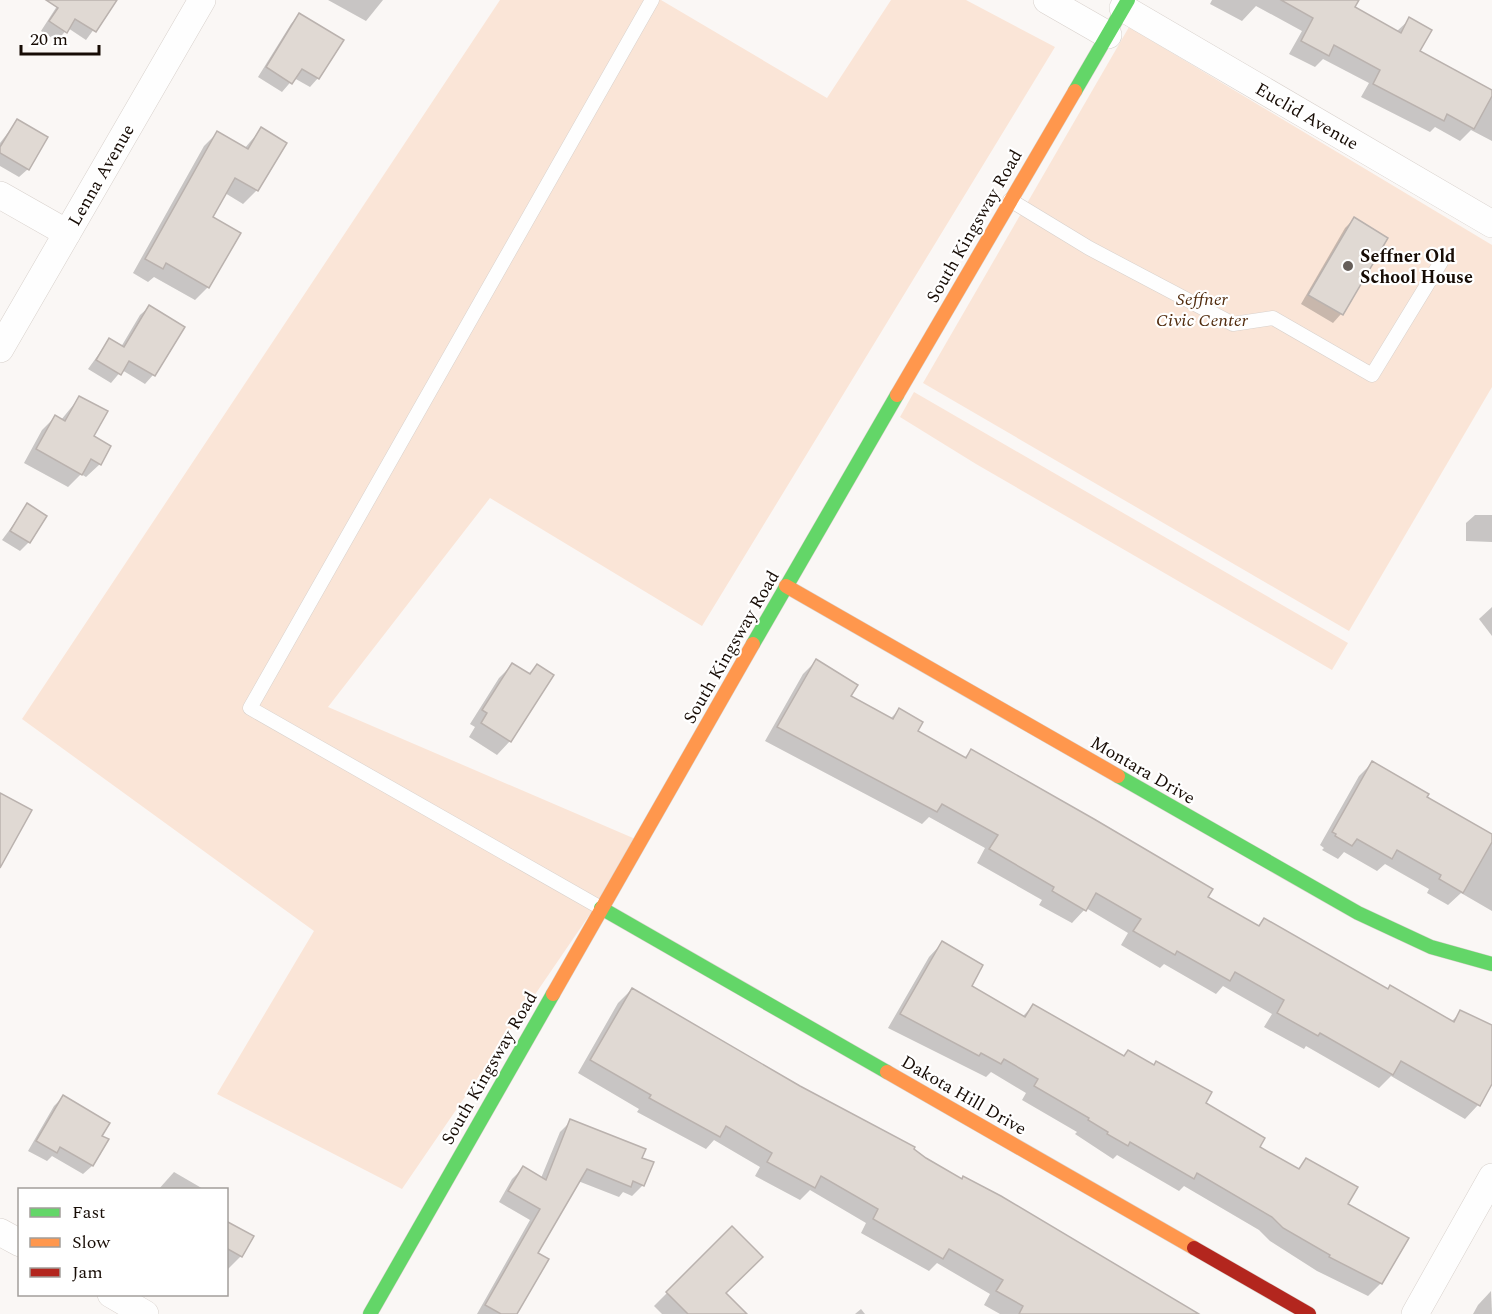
<svg xmlns="http://www.w3.org/2000/svg" width="1492" height="1314" font-family="Spectral,serif">
	<style>
		.green { fill: #fae5d7 }
		.shadow { fill: #0003 }
		.building { fill: #e0d9d3; stroke: #bab2ae; stroke-width: 1.5 }
		.lines { fill: none; stroke-linecap: round; stroke-linejoin: round }
		.lane-casing { stroke: #d8d1cc; stroke-width: 15 }
		.street-casing { stroke: #d8d1cc; stroke-width: 28 }
		.fast-casing { stroke: #d8d1cc; stroke-width: 15 }
		.slow-casing { stroke: #d8d1cc; stroke-width: 15 }
		.jam-casing { stroke: #d8d1cc; stroke-width: 15 }
		.lane { stroke: #fefefe; stroke-width: 14 }
		.street { stroke: #fefefe; stroke-width: 27 }
		.fast { stroke: #63d668; stroke-width: 14 }
		.slow { stroke: #ff974d; stroke-width: 14 }
		.jam { stroke: #b3261e; stroke-width: 14 }
		.poi-dot { fill: #665e59; stroke: #fff; stroke-width: 2 }
		.labels { text-anchor: middle; stroke-width: 4.5; stroke-linejoin: round; paint-order: stroke }
		.street-label { font-size: 18px; fill: #170c05; stroke: #fff }
		.poi-label { font-size: 18px; font-weight: bold; fill: #170c05; stroke: #fff; text-anchor: start }
		.park-label { font-size: 18px; font-style: italic; fill: #502a0c; stroke: #fff }
	</style>
	<rect width="100%" height="100%" fill="#faf7f5"/>
	<g class="green">
		<polygon points="500,0 661,0 827,98 891,0 966,0 1055,47 702,626 490,498 328,707 640,841 402,1189 217,1094 314,931 22,719"/>
		<polygon points="1129,27 1492,245 1492,387 1349,631 923,383"/>
		<polygon points="914,392 1348,643 1332,670 976,464 900,417"/>
	</g>
	<g class="shadow">
		<polygon points="61,0 109,0 113,3 86,40 68,28 57,41 41,31"/>
		<polygon points="328,0 383,0 366,21"/>
		<polygon points="1212,0 1357,0 1353,8 1396,32 1410,19 1418,51 1492,92 1492,141 1471,130 1460,141 1435,127 1430,132 1361,97 1369,83 1323,59 1315,67 1289,54 1302,31 1256,6 1242,21 1210,4"/>
		<polygon points="299,15 318,78 310,87 294,78 282,92 258,77 291,24"/>
		<polygon points="17,121 28,169 19,177 0,166 0,143"/>
		<polygon points="261,129 285,143 257,190 243,204 225,193 211,218 208,287 195,300 154,277 148,282 133,273 204,146 217,133 244,149"/>
		<polygon points="1354,219 1386,238 1341,314 1333,323 1301,304 1345,228"/>
		<polygon points="149,307 183,327 153,375 145,384 122,370 111,383 88,369 109,340 121,347 140,315"/>
		<polygon points="79,398 100,464 86,477 81,474 68,487 24,463 42,430 55,417 61,420"/>
		<polygon points="28,505 29,542 20,551 2,540"/>
		<polygon points="1475,515 1492,515 1492,542 1466,541 1466,523"/>
		<polygon points="1492,607 1492,636 1479,619"/>
		<polygon points="816,661 849,697 890,719 899,710 916,731 964,758 971,751 1257,927 1264,920 1387,990 1451,1022 1461,1012 1492,1027 1492,1081 1478,1105 1465,1119 1391,1076 1379,1088 1306,1046 1304,1049 1264,1027 1272,1014 1223,986 1216,994 1164,964 1160,968 1121,945 1128,933 1086,908 1072,923 1039,905 1042,900 977,863 985,848 929,817 922,824 765,741 803,674"/>
		<polygon points="512,665 528,674 537,666 552,675 510,741 497,755 469,737 475,727 470,724 499,678"/>
		<polygon points="1372,763 1425,798 1492,836 1492,911 1461,893 1448,905 1427,893 1429,889 1385,864 1377,871 1344,852 1338,859 1322,850 1324,848 1320,845 1359,776"/>
		<polygon points="942,943 969,986 1022,1017 1033,1006 1123,1057 1128,1052 1153,1066 1156,1062 1258,1147 1297,1170 1306,1160 1346,1204 1381,1283 1368,1296 1317,1271 1270,1241 1259,1230 1184,1186 1179,1191 1117,1155 1113,1159 1075,1134 1077,1132 1022,1100 1026,1093 991,1072 986,1077 888,1028 929,957"/>
		<polygon points="632,989 799,1087 1196,1314 1000,1314 984,1305 990,1294 937,1263 929,1271 861,1233 866,1223 810,1190 800,1200 755,1176 760,1167 714,1140 706,1149 637,1112 639,1109 578,1073 618,1003"/>
		<polygon points="63,1097 107,1140 92,1166 83,1174 52,1156 47,1161 28,1151 54,1106"/>
		<polygon points="571,1121 640,1158 643,1185 632,1196 623,1192 619,1197 578,1181 536,1253 515,1314 477,1314 530,1220 499,1202 512,1179 523,1168 541,1178 560,1132"/>
		<polygon points="174,1172 205,1190 158,1190"/>
		<polygon points="226,1223 241,1256 228,1269 226,1269"/>
		<polygon points="732,1228 724,1293 733,1314 662,1314 654,1306"/>
		<polygon points="1491,1291 1492,1314 1473,1314 1478,1305"/>
		<polygon points="861,1309 865,1314 855,1314"/>
	</g>
	<g class="building">
		<polygon points="46,0 117,0 96,32 75,19 67,33 49,21 58,8"/>
		<polygon points="1281,0 1359,0 1355,7 1401,33 1409,17 1432,30 1420,51 1492,90 1492,96 1474,129 1447,114 1444,121 1373,84 1380,70 1334,45 1329,56 1301,41 1313,18"/>
		<polygon points="299,13 344,40 319,79 302,69 292,84 266,67"/>
		<polygon points="17,119 48,137 29,170 0,153 0,147"/>
		<polygon points="261,127 287,143 258,191 235,178 213,217 241,233 209,288 166,263 163,269 145,259 217,131 248,149"/>
		<polygon points="1354,217 1388,238 1343,315 1308,295"/>
		<polygon points="149,305 185,327 155,376 129,361 121,375 96,360 109,338 124,347"/>
		<polygon points="79,396 108,411 94,436 111,446 101,465 91,459 82,475 36,449 55,415 65,421"/>
		<polygon points="27,503 47,516 30,543 10,531"/>
		<polygon points="816,659 858,685 851,696 893,719 899,708 923,722 918,731 966,758 971,749 1094,819 1213,889 1208,897 1259,926 1264,918 1388,989 1390,985 1454,1022 1460,1010 1492,1025 1492,1084 1480,1106 1401,1061 1393,1075 1320,1033 1318,1036 1277,1013 1284,1000 1235,972 1230,981 1177,951 1175,955 1133,931 1141,919 1096,893 1086,911 1052,891 1054,887 989,849 998,835 942,804 937,812 777,727"/>
		<polygon points="512,663 530,674 537,664 554,675 511,742 481,723 487,713 482,710"/>
		<polygon points="1372,761 1429,794 1427,797 1492,834 1492,842 1463,893 1439,879 1441,875 1397,850 1392,859 1357,839 1352,846 1335,836 1336,834 1332,832"/>
		<polygon points="0,793 32,810 0,868"/>
		<polygon points="942,941 983,965 972,986 1025,1017 1033,1004 1124,1056 1128,1050 1154,1065 1156,1061 1212,1092 1206,1103 1265,1138 1260,1147 1299,1169 1306,1158 1358,1187 1348,1204 1409,1238 1382,1284 1329,1257 1330,1255 1283,1228 1272,1217 1197,1173 1194,1179 1130,1142 1128,1146 1107,1134 1108,1132 1088,1120 1089,1118 1034,1086 1038,1079 1004,1059 1001,1064 981,1053 979,1056 900,1014"/>
		<polygon points="632,988 800,1086 915,1147 914,1149 926,1158 962,1179 963,1176 1001,1196 1199,1314 1019,1314 1023,1306 996,1291 1003,1280 949,1249 943,1259 873,1219 878,1209 821,1176 815,1188 767,1162 772,1153 726,1126 720,1137 649,1098 651,1095 590,1060"/>
		<polygon points="63,1095 110,1123 102,1136 109,1139 93,1166 60,1147 57,1153 36,1141"/>
		<polygon points="570,1119 646,1149 642,1158 654,1162 644,1186 633,1181 631,1187 587,1169 538,1253 549,1259 517,1314 501,1314 485,1305 540,1209 508,1191 523,1166 546,1180"/>
		<polygon points="226,1221 254,1236 242,1257 226,1248"/>
		<polygon points="732,1226 763,1257 726,1293 747,1314 688,1314 666,1292"/>
	</g>
	<g class="lines">
		<defs>
			<g id="lane">
				<polyline points="1010,200 1089,248 1233,324 1273,318 1372,375 1441,262"/>
				<polyline points="601,908 250,708 652,0"/>
			</g>
			<g id="street">
				<polyline points="1047,0 1108,35"/>
				<polyline points="1123,8 1492,224"/>
				<polyline points="0,195 67,233"/>
				<polyline points="0,349 202,0"/>
				<polyline points="0,1232 20,1243"/>
				<polyline points="111,1294 145,1314"/>
				<polyline points="1415,1314 1492,1177"/>
			</g>
			<g id="fast">
				<polyline points="1075,91 1128,0"/>
				<polyline points="753,644 897,395"/>
				<polyline points="1118,776 1358,913 1431,947 1492,964"/>
				<polyline points="601,908 887,1072"/>
				<polyline points="370,1314 553,994"/>
			</g>
			<g id="slow">
				<polyline points="897,395 1075,91"/>
				<polyline points="786,586 1118,776"/>
				<polyline points="553,994 753,644"/>
				<polyline points="887,1072 1194,1248"/>
			</g>
			<polyline id="jam" points="1194,1248 1309,1314"/>
		</defs>
		<use href="#lane" class="lane-casing"/>
		<use href="#street" class="street-casing"/>
		<use href="#fast" class="fast-casing"/>
		<use href="#slow" class="slow-casing"/>
		<use href="#jam" class="jam-casing"/>
		<use href="#lane" class="lane"/>
		<use href="#street" class="street"/>
		<use href="#fast" class="fast"/>
		<use href="#slow" class="slow"/>
		<use href="#jam" class="jam"/>
	</g>
	<circle class="poi-dot" cx="1348" cy="266" r="6"/>
	<g class="labels">
		<g class="street-label">
			<text transform="translate(1307 116) rotate(30)" y="6">Euclid Avenue</text>
			<text transform="translate(101 175) rotate(-60)" y="6">Lenna Avenue</text>
			<text transform="translate(974 226) rotate(-60)" y="6">South Kingsway Road</text>
			<text transform="translate(731 647) rotate(-60)" y="6">South Kingsway Road</text>
			<text transform="translate(1143 770) rotate(30)" y="6">Montara Drive</text>
			<text transform="translate(489 1068) rotate(-60)" y="6">South Kingsway Road</text>
			<text transform="translate(964 1095) rotate(30)" y="6">Dakota Hill Drive</text>
		</g>
		<g class="poi-label">
			<text x="1360" y="262">Seffner Old<tspan x="1360" dy="21">School House</tspan></text>
		</g>
		<g class="park-label">
			<text x="1202" y="305">Seffner<tspan x="1202" dy="21">Civic Center</tspan></text>
		</g>
	</g>
	<rect x="18" y="1188" width="210" height="108" fill="#ffffff" stroke="#a29e9b" stroke-width="1.5"/>
	<rect x="30" y="1208" width="30" height="9" fill="#63d668" stroke="#a29e9b" stroke-width="1.5"/>
	<text x="72" y="1218" font-size="18" fill="#170c05">Fast</text>
	<rect x="30" y="1238" width="30" height="9" fill="#ff974d" stroke="#a29e9b" stroke-width="1.5"/>
	<text x="72" y="1248" font-size="18" fill="#170c05">Slow</text>
	<rect x="30" y="1268" width="30" height="9" fill="#b3261e" stroke="#a29e9b" stroke-width="1.5"/>
	<text x="72" y="1278" font-size="18" fill="#170c05">Jam</text>
	<path d="M21 45v9h78v-9" fill="none" stroke="#170c05" stroke-width="3"/>
	<text x="30" y="45" font-size="18" fill="#170c05" stroke="#ffffff" stroke-width="4.5" paint-order="stroke">20 m</text>
</svg>
